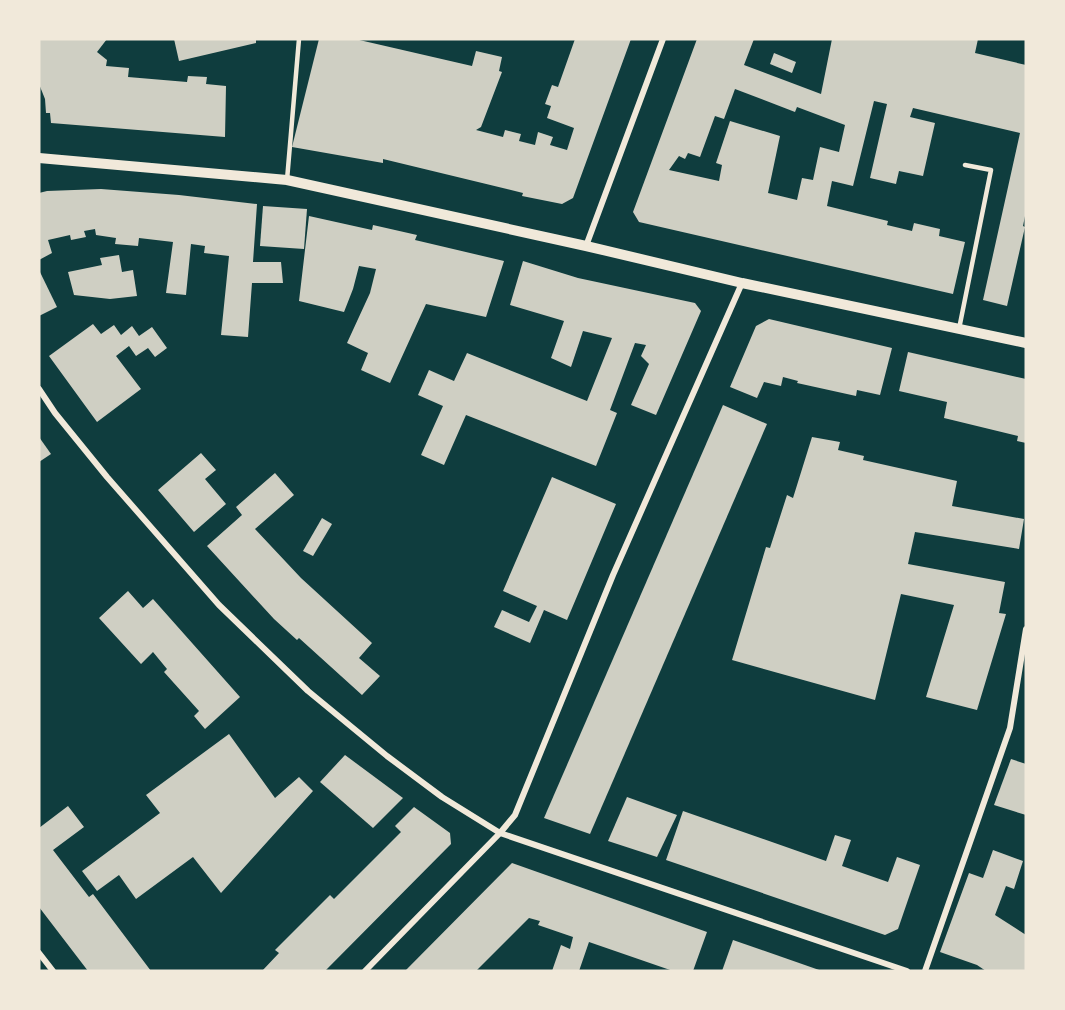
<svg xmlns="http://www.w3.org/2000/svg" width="1065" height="1010" font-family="'Golos Text',sans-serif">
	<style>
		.building { fill: #cfcfc3; fill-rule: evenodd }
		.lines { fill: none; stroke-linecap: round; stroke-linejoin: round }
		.service { stroke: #f1e9da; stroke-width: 4.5 }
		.minor { stroke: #f1e9da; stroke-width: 6 }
		.tertiary { stroke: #f1e9da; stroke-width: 10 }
	</style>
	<rect width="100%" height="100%" fill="#0f3d3e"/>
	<g class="building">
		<polygon points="39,39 107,39 97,52 107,60 106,66 129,68 128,77 187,82 188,76 207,77 206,84 226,86 225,137 51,123 50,113 46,113 45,99 39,84"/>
		<polygon points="174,39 256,39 256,43 179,61"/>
		<polygon points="319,39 355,39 472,66 476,51 502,57 499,71 502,72 481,127 476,130 503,137 505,130 521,134 519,141 535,145 538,132 553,137 550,145 567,150 574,128 547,118 551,106 545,104 552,85 558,87 575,39 631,39 573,198 562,204 522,196 523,193 383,159 383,163 292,147"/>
		<path d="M697,39H754L744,65L821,94L832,39H978L975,53L1026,65V211L1023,226L1025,227L1007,306L983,300L1020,133L913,108L910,117L935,123L923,176L899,171L896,184L870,178L887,104L874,101L853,186L832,181L827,206L888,221L887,225L912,231L914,223L940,229L939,236L965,242L953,294L639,222L633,212ZM735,89L795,112L797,107L845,125L839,152L820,147L813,180L802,178L797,200L768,193L780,136L730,121L716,163L722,165L719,181L669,170L679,156L685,159L688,153L700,157L715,116L724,119Z"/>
		<polygon points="774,53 796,62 792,73 770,64"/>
		<polygon points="101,189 179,195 257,204 253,262 281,262 283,283 252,283 248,337 221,335 229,256 204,253 205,246 191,244 186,295 166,293 173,242 139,238 138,246 115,244 116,238 96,235 95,229 84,231 86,237 71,240 70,235 48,240 52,253 39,260 39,193 47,191"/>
		<polygon points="263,206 307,209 304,249 260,246"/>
		<polygon points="309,216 372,230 373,225 417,235 415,240 504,261 486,317 426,304 390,383 361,370 368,353 347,343 370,293 376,269 359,266 353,289 344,312 299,301"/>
		<polygon points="119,255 122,272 133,270 137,296 110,299 74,295 68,272 102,265 100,258"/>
		<polygon points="523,261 578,278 695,303 701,311 656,415 631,405 649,364 641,356 646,345 635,343 610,410 617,413 596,466 466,415 444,465 421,455 443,406 418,395 429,370 454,381 467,353 587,401 612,338 583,331 571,367 551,358 564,321 510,305"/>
		<polygon points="39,270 57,307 39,316"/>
		<polygon points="769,319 892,348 880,395 857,390 856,396 797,383 798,381 783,377 781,386 764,382 757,398 730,387 756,326"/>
		<polygon points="93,324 101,334 114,325 121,335 132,326 139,336 152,327 167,348 155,357 148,348 136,356 129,346 116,356 141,389 97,422 49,356"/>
		<polygon points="908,352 1026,379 1026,443 1017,441 1018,436 944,418 947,402 899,391"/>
		<polygon points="723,405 767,424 590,834 544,818"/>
		<polygon points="39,437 51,454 39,462"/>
		<polygon points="812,437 840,442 838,450 864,456 863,460 957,481 952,506 1024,519 1019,549 915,532 908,564 1005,582 999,613 1006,614 977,710 926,697 954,605 901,594 875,700 732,660 766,547 770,548 787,495 793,498"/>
		<polygon points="201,453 216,470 205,479 226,504 194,532 158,490"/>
		<polygon points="275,473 294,495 255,529 301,578 372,643 359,658 380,676 362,695 299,638 297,640 274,619 207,546 242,515 236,507"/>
		<polygon points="552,477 616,504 567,620 544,610 530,643 494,627 502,610 529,622 537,606 503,591"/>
		<polygon points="322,518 332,524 313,556 303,551"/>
		<polygon points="128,591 143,608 153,599 240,697 205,729 194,716 199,711 164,672 167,669 153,652 141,664 99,618"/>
		<polygon points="229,734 275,798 299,777 313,791 221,893 193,857 136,899 119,875 97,891 82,871 160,813 146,795"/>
		<polygon points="345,755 403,798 373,828 320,782"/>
		<polygon points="1011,759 1026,764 1026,815 994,805"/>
		<polygon points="627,797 677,815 657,857 608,841"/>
		<polygon points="68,806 84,827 53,850 89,897 93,894 151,971 88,971 39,907 39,828"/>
		<polygon points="414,807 450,833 451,844 325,971 262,971 279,953 275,950 330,895 334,899 401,832 395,826"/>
		<polygon points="683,811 826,861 835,835 851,840 842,866 888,882 897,857 920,865 898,929 885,935 666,860"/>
		<polygon points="993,850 1023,861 1014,889 1006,886 995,915 1026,935 1026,971 986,971 977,965 940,952 969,873 983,878"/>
		<polygon points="512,863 707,932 693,971 673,971 589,942 579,971 552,971 561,945 570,949 573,937 538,925 540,921 529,918 476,971 405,971"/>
		<polygon points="733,940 822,971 722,971"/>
	</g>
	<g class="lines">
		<g class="service">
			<polyline points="287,180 299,39"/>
			<polyline points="959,329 991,170 965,165"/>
		</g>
		<g class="minor">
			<polyline points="586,246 663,39"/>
			<polyline points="39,389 55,413 107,477 219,605 308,691 387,756 442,797 500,833 907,971"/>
			<polyline points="39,953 53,971"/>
			<polyline points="365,971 500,833 515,815 613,575 742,283"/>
			<polyline points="925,971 1010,728 1026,629"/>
		</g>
		<polyline class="tertiary" points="39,158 287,180 586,246 742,283 1026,343"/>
	</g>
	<rect width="1065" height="1010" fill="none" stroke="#f1e9da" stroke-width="81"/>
</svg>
